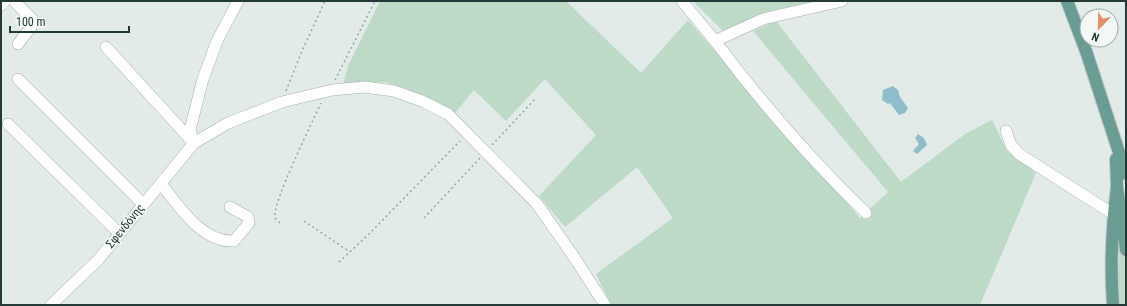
<svg xmlns="http://www.w3.org/2000/svg" width="1127" height="306" font-family="'Roboto Condensed',sans-serif">
	<style>
		.green { fill: #bddac7 }
		.water { fill: #8fbdcb }
		.lines { fill: none; stroke-linecap: round; stroke-linejoin: round }
		.minor-casing { stroke: #a5b2af; stroke-width: 12 }
		.major-casing { stroke: #c2c8c7; stroke-width: 14 }
		.path { stroke: #86aca3; stroke-width: 1.5; stroke-dasharray: 2 3; stroke-linecap: butt }
		.minor { stroke: #fff; stroke-width: 11 }
		.major { stroke: #6b9c94; stroke-width: 12 }
		.labels { text-anchor: middle; stroke-width: 3.5; stroke-linejoin: round; paint-order: stroke }
		.street-label { font-size: 12px; fill: #243a36; stroke: #f3f8f6 }
	</style>
	<rect width="100%" height="100%" fill="#e2ebe8"/>
	<g class="green">
		<polygon points="380,1 566,1 641,73 688,20 860,218 888,192 753,31 776,21 901,182 965,134 992,120 1007,151 1036,173 980,305 611,305 596,274 673,218 637,167 565,227 539,196 596,135 545,79 506,121 474,90 455,113 418,94 385,82 343,85 348,66"/>
		<polygon points="693,1 821,1 780,9 757,16 724,32"/>
		<polygon points="1120,234 1126,267 1126,305 1118,305"/>
	</g>
	<g class="water">
		<polygon points="893,86 898,90 900,97 908,108 905,113 899,115 890,103 888,104 882,100 883,90"/>
		<polygon points="918,134 924,138 927,145 917,154 913,151 919,144 915,138"/>
	</g>
	<g class="lines">
		<defs>
			<g id="minor">
				<polyline points="14,1 32,19 31,27 18,44"/>
				<polyline points="682,1 715,41"/>
				<path d="M842,1L763,19L715,41C761,102 811,160 866,213"/>
				<polyline points="1,5 5,1"/>
				<polyline points="106,47 191,140"/>
				<polyline points="18,79 143,204"/>
				<polyline points="8,124 119,233"/>
				<polyline points="1006,131 1011,145 1019,154 1113,214"/>
				<polyline points="194,143 190,130 203,79 217,41 238,1"/>
				<path d="M161,184C179,206 202,243 234,241L249,223L248,217L230,207"/>
				<polyline points="51,305 98,260 194,143 228,123 282,102 332,90 365,87 394,91 422,101 448,114 537,204 574,257 605,305"/>
			</g>
			<g id="major">
				<polyline points="1067,1 1086,51 1126,174"/>
				<polyline points="1116,159 1117,187 1126,250"/>
				<path d="M1113,305C1110,265 1112,226 1117,187"/>
			</g>
		</defs>
		<use href="#minor" class="minor-casing"/>
		<use href="#major" class="major-casing"/>
		<g class="path">
			<polyline points="335,80 375,1"/>
			<polyline points="286,91 302,51 325,1"/>
			<polyline points="492,145 536,98"/>
			<polyline points="424,218 480,158"/>
			<polyline points="304,221 350,252"/>
			<path d="M280,223L275,218C271,205 313,121 321,103"/>
			<polyline points="339,262 369,234 460,141"/>
		</g>
		<use href="#minor" class="minor"/>
		<use href="#major" class="major"/>
	</g>
	<g class="labels">
		<g class="street-label">
			<text transform="translate(125 226) rotate(-51)" y="4">Σφενδόνης</text>
		</g>
	</g>
	<rect width="1127" height="306" fill="none" stroke="#243a36" stroke-width="4"/>
	<g transform="translate(1099 28) rotate(202)"><circle r="19" fill="#f3f8f6" stroke="#a0aca9"/>
	<path d="M0-3L7 15L0 10L-7 15Z" fill="#e58f67"/>
	<text y="-6" font-size="11" font-weight="bold" text-anchor="middle" fill="#243a36">N</text>
	</g>
	<path d="M10 26v6h119v-6" fill="none" stroke="#243a36" stroke-width="2"/>
	<text x="16" y="26" font-size="12" fill="#243a36" stroke="#f3f8f6" stroke-width="3" paint-order="stroke">100 m</text>
</svg>
